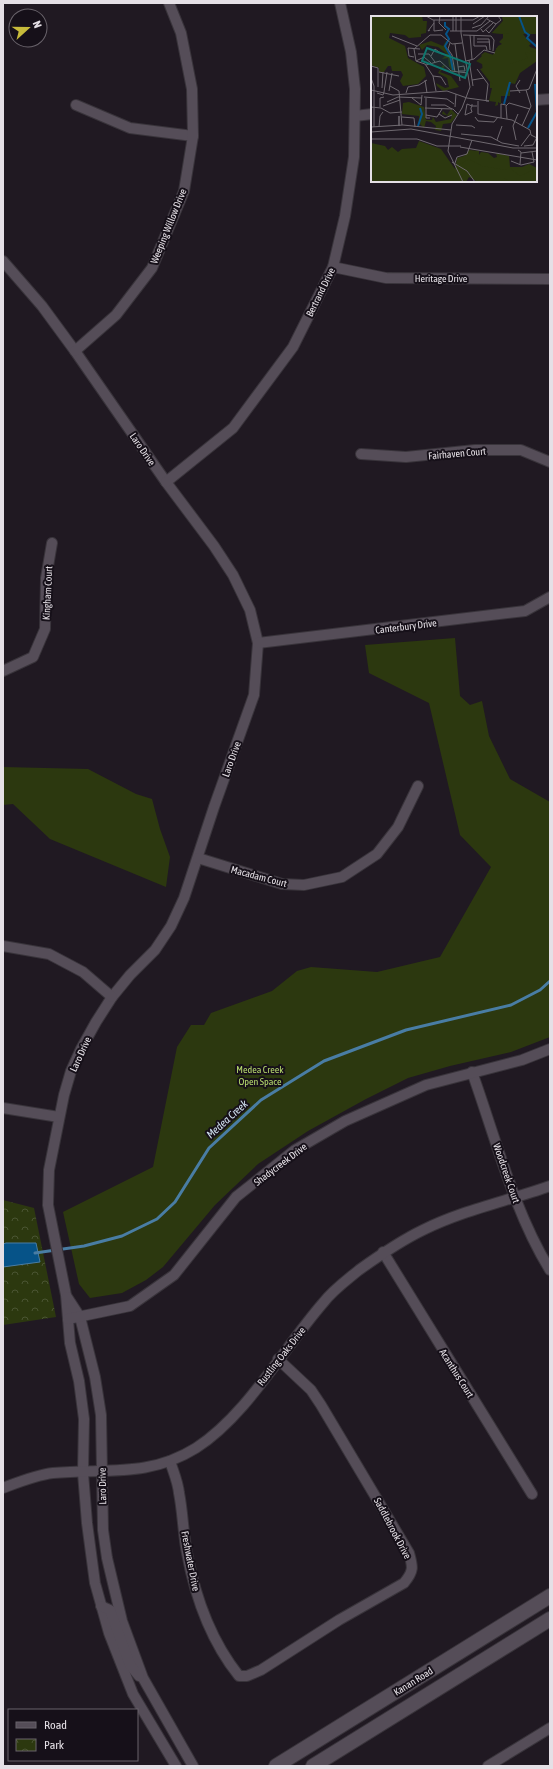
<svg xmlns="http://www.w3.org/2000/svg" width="553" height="1769" font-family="'Asap Condensed',sans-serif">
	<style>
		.grass { fill: #2c380f }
		.park { fill: url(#park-crowns) }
		.water { fill: #065388; stroke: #497da4 }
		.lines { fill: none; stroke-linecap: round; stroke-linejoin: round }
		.stream { stroke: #497da4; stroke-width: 3 }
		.street-casing { stroke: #39343b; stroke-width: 12 }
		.secondary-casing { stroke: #39343b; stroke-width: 16 }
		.street { stroke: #554d58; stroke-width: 10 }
		.secondary { stroke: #554d58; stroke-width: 14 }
		.labels { text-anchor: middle; stroke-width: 4; stroke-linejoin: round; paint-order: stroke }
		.street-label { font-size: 10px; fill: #e5e0e6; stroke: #161019 }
		.park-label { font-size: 10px; fill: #b7da6e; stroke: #161019 }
		.water-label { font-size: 11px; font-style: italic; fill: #d2e2f2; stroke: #161019 }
		.inset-river { fill: none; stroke: #065388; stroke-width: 2 }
		.inset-road { fill: none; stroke: #6f6970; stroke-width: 1 }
		.view { fill: #0f766e; fill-opacity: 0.15; stroke: #0f766e; stroke-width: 2 }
		.inset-edge { fill: none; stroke: #e5e0e6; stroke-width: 2 }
	</style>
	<defs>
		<pattern id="park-crowns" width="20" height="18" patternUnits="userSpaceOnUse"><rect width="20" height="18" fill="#2c380f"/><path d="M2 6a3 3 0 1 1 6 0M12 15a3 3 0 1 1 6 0" fill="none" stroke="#4a5432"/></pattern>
	</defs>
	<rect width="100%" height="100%" fill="#201922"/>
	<g class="grass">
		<polygon points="455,638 460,696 470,705 482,701 489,736 510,779 550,802 550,1037 511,1052 450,1066 408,1078 366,1099 308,1131 258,1164 215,1205 163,1267 146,1280 122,1293 90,1298 79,1284 63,1212 153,1167 177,1047 191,1025 204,1025 211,1013 272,991 297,971 311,967 377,972 440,957 491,867 460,835 429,703 369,673 365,645"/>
		<polygon points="3,767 88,769 136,794 152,799 160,829 170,857 166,887 50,839 13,804 3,805"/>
	</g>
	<polygon class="park" points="3,1200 34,1208 56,1317 3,1325"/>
	<polygon class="water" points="6,1243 36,1243 40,1262 3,1267 3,1244"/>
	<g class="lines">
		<polyline class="stream" points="35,1253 84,1246 122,1236 157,1219 175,1202 209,1148 261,1100 324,1061 406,1030 511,1005 540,990 550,981"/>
		<defs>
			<g id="street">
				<polyline points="536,100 550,99"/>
				<polyline points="76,105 130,128 193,136"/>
				<polyline points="355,116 372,114"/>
				<polyline points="3,261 42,306 75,351 166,482 214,546 233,575 250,610 258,643 254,695 214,807 184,898 171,926 155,950 130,975 112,997 96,1022 81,1049 71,1071 64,1095 49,1170 48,1205 66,1295 70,1343 79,1381 84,1419 83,1473 87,1523 95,1583 109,1633 133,1694 176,1766"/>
				<polyline points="333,267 386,278 550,279"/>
				<polyline points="75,351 116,315 152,268 184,191 193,136 192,89 181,33 169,3"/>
				<polyline points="361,454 406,457 475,450 521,450 550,462"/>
				<polyline points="166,482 233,428 293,347 333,267 345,216 354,157 355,89 351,52 340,3"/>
				<polyline points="258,643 525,611 550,597"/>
				<polyline points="3,671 33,657 45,629 46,578 52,543"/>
				<polyline points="198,858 282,884 304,885 342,877 377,854 398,827 418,786"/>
				<polyline points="3,946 49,954 83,972 112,997"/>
				<path d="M472,1072C495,1136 514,1212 550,1270"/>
				<polyline points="3,1108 59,1117"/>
				<polyline points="383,1252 532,1494"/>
				<polyline points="67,1297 80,1317 95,1377 101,1415 103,1530 107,1558 122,1621 143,1678 193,1766"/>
				<polyline points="68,1319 130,1306 174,1275 236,1197 295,1150 345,1121 426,1085 522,1060 550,1049"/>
				<path d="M170,1461C173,1471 178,1482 179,1493C183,1513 183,1533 187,1553C195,1596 211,1641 239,1676H247L261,1670L339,1620L404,1583C414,1571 413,1567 409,1553L321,1405L311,1390L278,1359"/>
				<path d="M3,1488C19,1482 36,1475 53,1473C105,1468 148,1478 196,1448C247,1415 283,1349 323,1303C333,1290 347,1280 359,1270C380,1255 400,1241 423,1230C463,1210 508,1201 550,1186"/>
				<polyline points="101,1606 110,1610 130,1665 139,1676"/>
				<polyline points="488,1766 550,1728"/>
			</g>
			<g id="secondary">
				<polyline points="276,1766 550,1596"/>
				<polyline points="313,1766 550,1619"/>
			</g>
		</defs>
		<use href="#street" class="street-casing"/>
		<use href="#secondary" class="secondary-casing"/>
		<use href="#street" class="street"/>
		<use href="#secondary" class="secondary"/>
	</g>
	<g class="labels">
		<g class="street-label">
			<text transform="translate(168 226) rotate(-68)" y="4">Weeping Willow Drive</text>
			<text x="441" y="282">Heritage Drive</text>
			<text transform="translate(320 292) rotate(-64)" y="4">Bertrand Drive</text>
			<text transform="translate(143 449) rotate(56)" y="4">Laro Drive</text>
			<text transform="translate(457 453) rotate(-5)" y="4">Fairhaven Court</text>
			<text transform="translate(47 593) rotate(-87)" y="4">Kingham Court</text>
			<text transform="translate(406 626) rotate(-7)" y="4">Canterbury Drive</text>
			<text transform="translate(231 759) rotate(-70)" y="4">Laro Drive</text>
			<text transform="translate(259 876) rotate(15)" y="4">Macadam Court</text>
			<text transform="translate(80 1054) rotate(-65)" y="4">Laro Drive</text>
			<text transform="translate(280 1164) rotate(-37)" y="4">Shadycreek Drive</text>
			<text transform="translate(507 1173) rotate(71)" y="4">Woodcreek Court</text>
			<text transform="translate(281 1356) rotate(-52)" y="4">Rustling Oaks Drive</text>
			<text transform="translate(457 1373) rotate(58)" y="4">Acanthus Court</text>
			<text transform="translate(102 1486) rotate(-91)" y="4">Laro Drive</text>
			<text transform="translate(393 1528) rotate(62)" y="4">Saddlebrook Drive</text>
			<text transform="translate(191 1561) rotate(79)" y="4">Freshwater Drive</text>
			<text transform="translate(413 1681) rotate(-32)" y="4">Kanan Road</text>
		</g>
		<g class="park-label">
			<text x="260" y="1073">Medea Creek<tspan x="260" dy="12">Open Space</tspan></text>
		</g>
		<g class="water-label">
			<text transform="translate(227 1119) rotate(-42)" y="4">Medea Creek</text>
		</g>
	</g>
	<g transform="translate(371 16)">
		<rect width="166" height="166" fill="#201922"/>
		<path d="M131,0H166V18H152L159,31L165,33L166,45L149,57L144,68L139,67V80H130V88L127,86V89L124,90L125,86L118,85L121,72H119V66L109,53L112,52L111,48L105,45L112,41L110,39L114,36L122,39L127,30L131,28L128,26L132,22V18L121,17L132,5ZM60,25L72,30L75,25L77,26L75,30L84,54L81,55L78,50L77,42L71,43L76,38L67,31L56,29L51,34L48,29ZM72,49L74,50L69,56L80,60L88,71L72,75L66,70L65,67L74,72L78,71L76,62L67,57ZM38,86L53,91L55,104H61L62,101L65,106L80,103L81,97L78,100L71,98L72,95L76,99L80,93L86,99L80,107L72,108L70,115L64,114L65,110L60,106L55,105L53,112L49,108L47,111L48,100L31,98L32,87ZM48,125L70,133L84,153L86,142L93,140L98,134L108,135V139L110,136L117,137L123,142L126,141L125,137L138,140L139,151H151L158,148L166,152V166H107L98,161L95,166H0V127L14,130L17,134L21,131L27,136L31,133L45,132Z" fill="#2c380f"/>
		<path d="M0,0H51L52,5H56L55,17L50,18V21L38,22L34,19L19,17L18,22L34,30L37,42L53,51L55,60L47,68L32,70L29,65L32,59L30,55H21L20,50H17L13,56H8V52L0,49ZM131,0H166V18H152L160,28L155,32L159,36L164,35L166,45L157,36L154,37L157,42L139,48V80H122V69L111,54L112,48L106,45L114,37L122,39L126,36L125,32H139V18L121,17L132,5ZM98,143L111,150L135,154L138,151L149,160L166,152V166H140L133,162L129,166L105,165L88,149Z" fill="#2c380f"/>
		<path class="inset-river" d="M148,0L154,16L158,19L156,22L166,31M74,6V10L78,13L75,18L78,23L74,30L79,39L82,54M133,88L139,66M47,110L51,98L49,92M157,112L166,96L164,68"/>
		<path class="inset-road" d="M55,0L62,4H102L109,0M69,0L68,7L75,14M90,0V17L99,71L91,92L81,108L77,135L92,166M116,3L125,8L130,4L127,0M63,4V15L72,14M102,8L114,0M101,12L110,9L118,0M110,13L112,16L122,7M59,14L57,15L63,7M115,14L118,17L125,8M79,15H106L119,5M82,15V0M85,15V0M92,19L120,20L123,24L122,35M99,19L101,43M103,19V30H115L116,34M21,20L46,30M106,23H118L119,34M106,26H119M79,27L77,33L81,39L84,56M84,28L89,65M47,38H58L64,46M60,40L64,33L71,38M43,41L38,40L37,32L49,33M98,44L102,70M45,45L53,41L60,47M95,45L103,43L113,34L124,37M55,49L69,45L80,55L97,57M0,50L7,52V71M87,51L93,50L94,55H88M106,53L117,68L115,85M8,56L28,60M62,60L70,61L75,69M0,62L3,70V111M54,64L56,77M101,64L113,62M149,64L145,70L149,77M19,70L28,75L31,109M11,72L12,56M0,74L22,79L76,75L96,82M18,75L21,57M65,75L62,60L54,48L45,45L43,33L59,19H70L81,28L91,27M139,75L155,74M6,77L12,79L13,76L16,56M35,77L37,71L48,69L56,64M53,81L76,83L83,88M41,82L50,89L51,79M55,82V102H59M96,82L118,85H115M16,86L27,81L51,82M101,88V90L100,92V93L101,96L94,99L96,88L101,90H106M60,89H74L81,93M12,90L29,84M0,91L10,92L19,97L31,96M9,91V82L13,81M84,91L85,78M54,92L82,93L87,98M68,98L74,102L81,99M107,98L141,104L159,114L160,119L166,122M107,98V85M55,99L66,101L71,93M31,101L43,102L44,111M104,101L107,105L123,106L127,101M130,102V88L135,89M136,103L135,90L138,87L159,93M85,109L101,110L104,112M28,110V100V110M151,110L160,90L155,74L158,73L166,53M0,111L32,109L80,114M8,111L9,100L12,96M0,116L40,113L142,132H166M90,118L120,121L131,127L148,130M0,123H46L66,130H90M126,124L131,110M145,124L142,110L147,98M150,130L159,118M153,130L162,129L166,121M89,131L166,144M147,134L150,136L149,148M150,137L166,135M140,145L150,149L163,146L161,136M81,146L96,155L104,166M84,147L86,141L96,138L101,124"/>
		<path class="view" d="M56,32L99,48L94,62L51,45Z"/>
		<rect width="166" height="166" class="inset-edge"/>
	</g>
	<rect width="553" height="1769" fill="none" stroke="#e5e0e6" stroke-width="8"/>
	<rect x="8" y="1709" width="130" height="52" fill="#161019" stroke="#69636b"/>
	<rect x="16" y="1722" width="20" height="6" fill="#554d58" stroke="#69636b"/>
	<text x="44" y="1729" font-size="12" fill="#e5e0e6">Road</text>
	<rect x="16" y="1739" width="20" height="12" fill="url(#park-crowns)" stroke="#69636b"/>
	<text x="44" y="1749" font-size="12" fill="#e5e0e6">Park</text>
	<g transform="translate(28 28) rotate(69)"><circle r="19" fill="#161019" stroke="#69636b"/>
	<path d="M0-3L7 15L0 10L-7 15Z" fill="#c7bb3b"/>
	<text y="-6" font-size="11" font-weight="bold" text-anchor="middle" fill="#e5e0e6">N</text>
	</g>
</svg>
